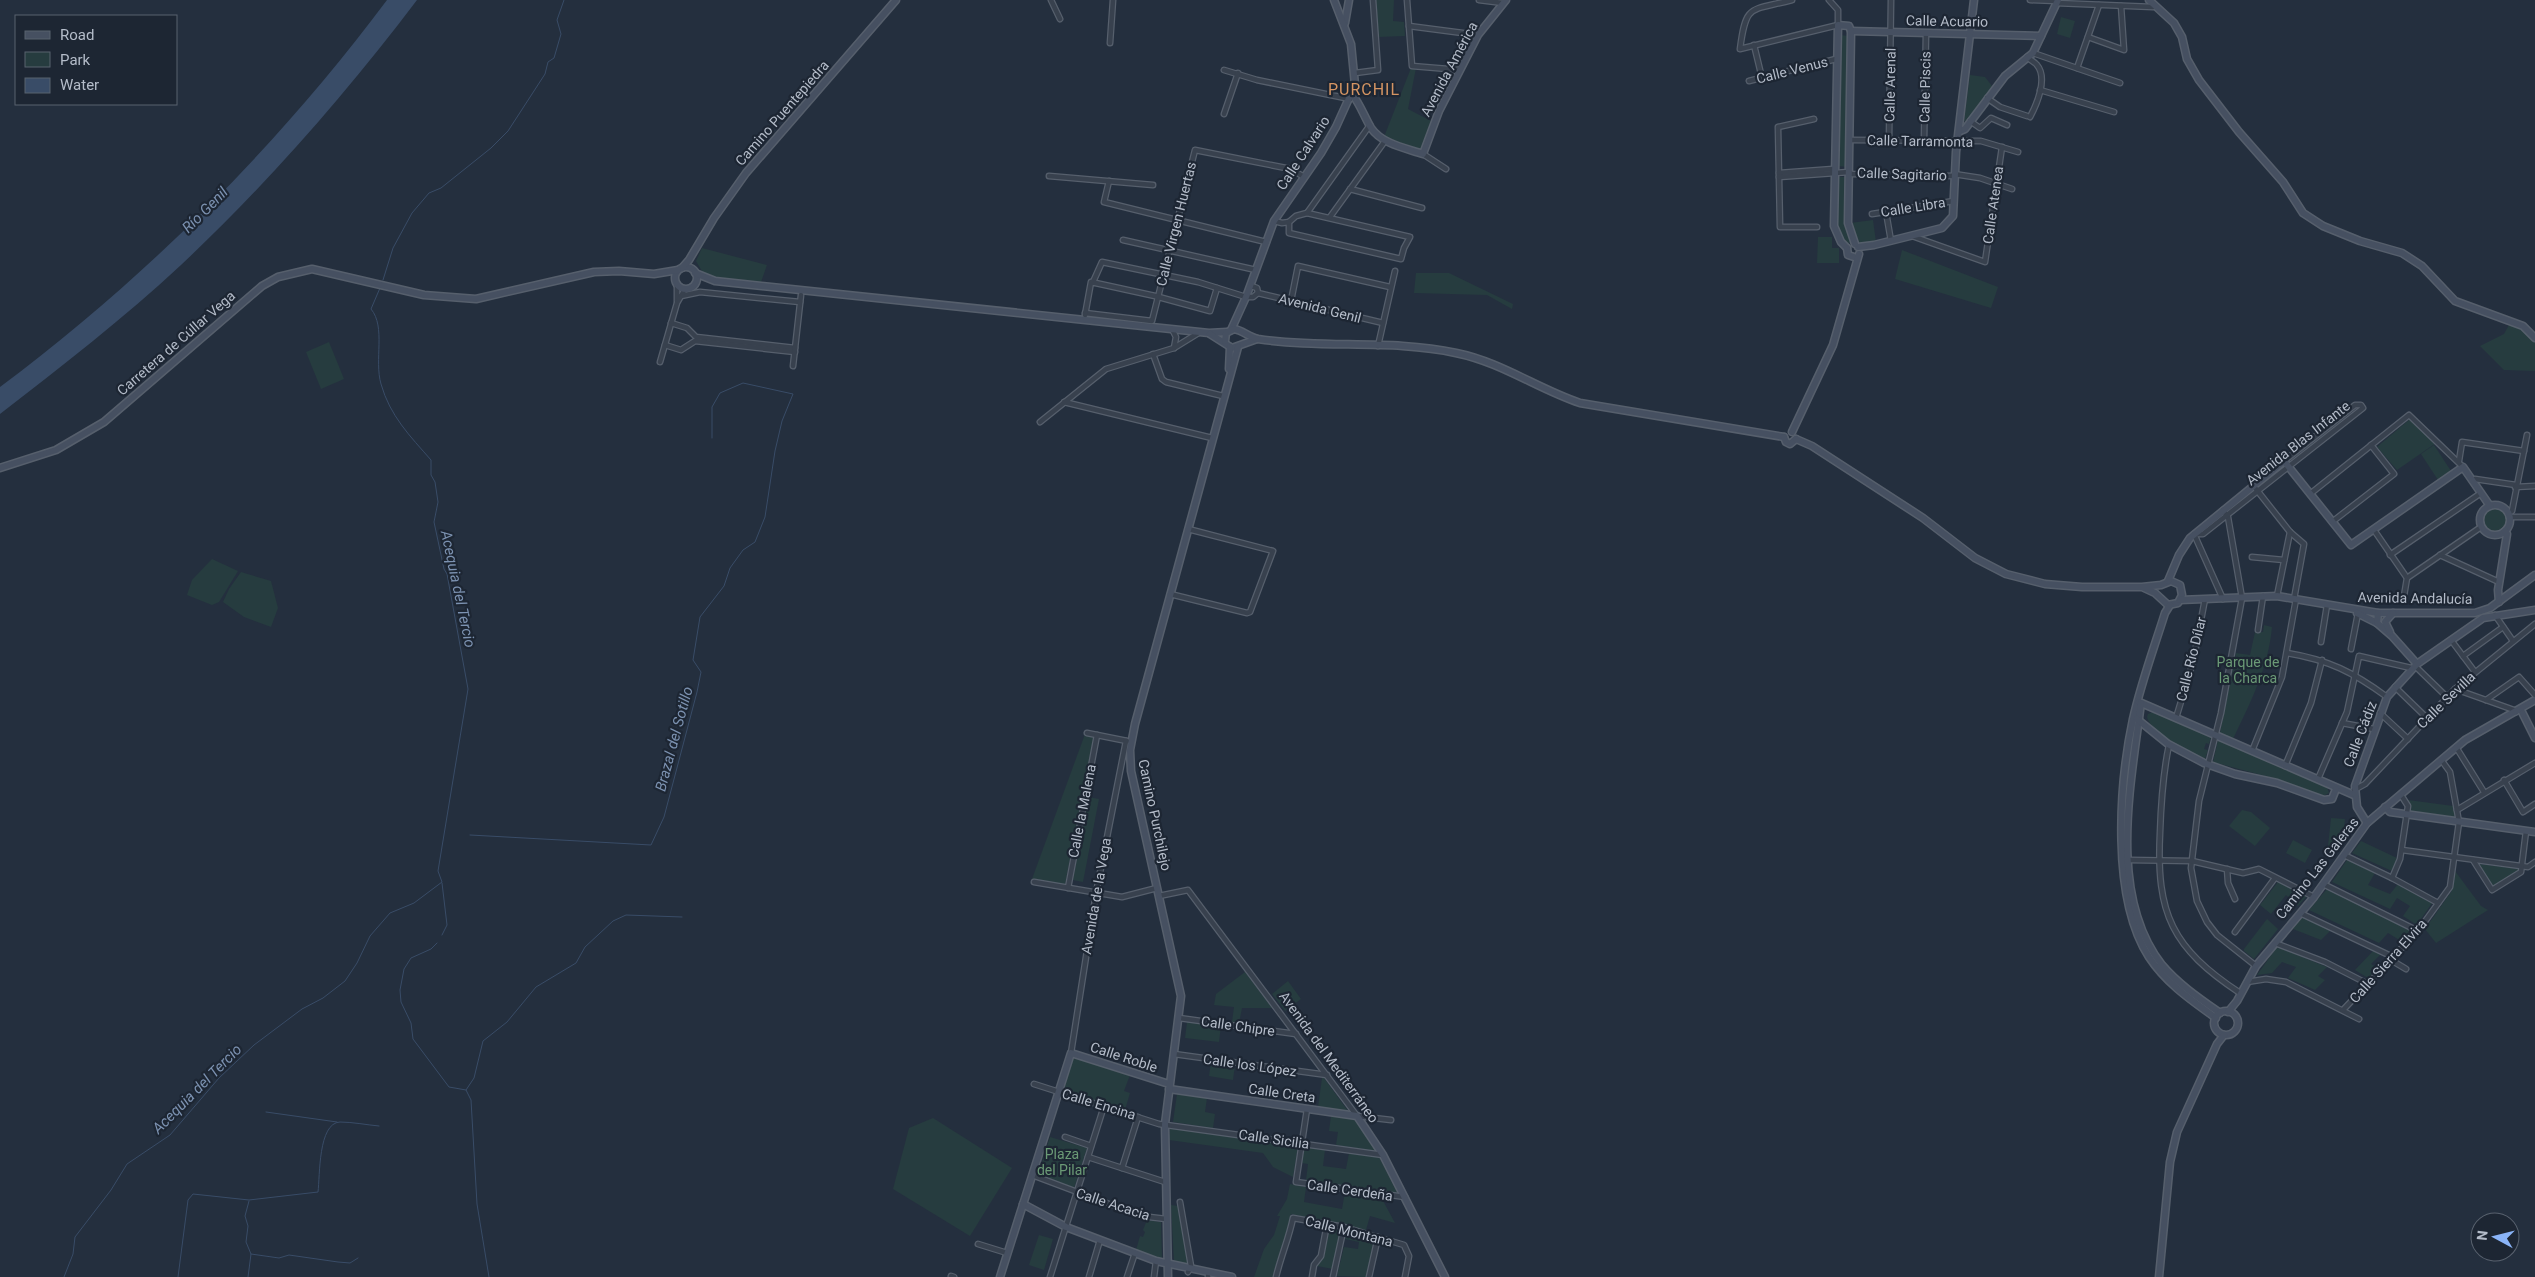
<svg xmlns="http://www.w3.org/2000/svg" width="2535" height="1277" font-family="Roboto,sans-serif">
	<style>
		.green { fill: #263c3f }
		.water { fill: #394c67 }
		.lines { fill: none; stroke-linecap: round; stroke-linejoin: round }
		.stream { stroke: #394c67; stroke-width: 1 }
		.street-casing { stroke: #565f6c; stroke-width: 7 }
		.secondary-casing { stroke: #565f6c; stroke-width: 9 }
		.street { stroke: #38414e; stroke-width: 4.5 }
		.secondary { stroke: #465061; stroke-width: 6 }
		.labels { text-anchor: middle; stroke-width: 4.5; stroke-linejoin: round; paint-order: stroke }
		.street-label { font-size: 14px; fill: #b4bcc9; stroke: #1d2633 }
		.park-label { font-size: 14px; fill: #6b9a76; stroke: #1d2633 }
		.water-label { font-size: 15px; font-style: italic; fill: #7c92b1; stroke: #1d2633 }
		.quarter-label { font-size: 16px; letter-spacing: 1px; fill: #d59563; stroke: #1d2633 }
	</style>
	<rect width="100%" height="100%" fill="#242f3e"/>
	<g class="green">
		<polygon points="1376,0 1394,0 1393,21 1404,22 1405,36 1378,37"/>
		<polygon points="2061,17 2075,21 2070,38 2057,34"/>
		<polygon points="1840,35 1849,36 1848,167 1838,166"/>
		<polygon points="1411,68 1416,68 1408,109 1431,121 1421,150 1384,137"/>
		<polygon points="1970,75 1985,77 1992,86 1967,122 1964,121"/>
		<polygon points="1838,177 1847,177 1851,242 1846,245 1836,225"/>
		<polygon points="1873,220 1876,242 1860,244 1850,223"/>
		<polygon points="1818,237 1832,237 1832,248 1839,248 1839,263 1817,263"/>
		<polygon points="702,248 767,265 761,282 709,277 703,273 696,261"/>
		<polygon points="1902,250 1998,287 1991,308 1895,279"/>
		<polygon points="1416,273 1449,273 1513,304 1512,309 1487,295 1414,293"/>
		<polygon points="2509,325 2524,329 2535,342 2535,371 2504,370 2480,346 2504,334"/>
		<polygon points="329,342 344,379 321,389 306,352"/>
		<polygon points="2410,419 2436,443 2397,470 2377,447"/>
		<polygon points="2434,445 2451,471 2438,480 2421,454"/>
		<circle cx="2495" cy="520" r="12"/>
		<polygon points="212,559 238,571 219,602 212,605 187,595 192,580"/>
		<polygon points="241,572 271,581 278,608 271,627 244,617 223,602 229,589"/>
		<path d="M2264,625L2272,627C2268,669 2251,701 2233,739L2220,733L2236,653L2250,655L2255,632H2263Z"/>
		<path d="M2153,712L2211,737L2209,744L2206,743L2204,749L2208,750L2205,759C2191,752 2150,733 2147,717L2148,714Z"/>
		<polygon points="1085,734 1094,736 1065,885 1032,879"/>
		<polygon points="2218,740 2327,787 2329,793 2323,796 2280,780 2213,762"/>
		<polygon points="1088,797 1099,799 1083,882 1073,880"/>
		<polygon points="2408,800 2453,806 2456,819 2450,818 2449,816 2413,811 2413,814 2410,813"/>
		<polygon points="2242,810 2251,812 2270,828 2255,846 2229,826"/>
		<polygon points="2331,818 2345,819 2342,848 2328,846"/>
		<polygon points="2293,840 2312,850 2305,863 2286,853"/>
		<polygon points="2361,841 2397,858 2392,871 2352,853"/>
		<polygon points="2347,860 2375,873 2368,885 2390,894 2398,884 2432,903 2417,925 2403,916 2410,906 2397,898 2390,909 2332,882"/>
		<polygon points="2479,864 2519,869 2518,871 2493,887"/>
		<polygon points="2455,871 2481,906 2488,910 2436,943 2425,929 2451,892"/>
		<polygon points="2278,882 2307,896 2298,906 2286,895 2271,914 2260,905"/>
		<polygon points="2327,889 2411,931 2401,941 2388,933 2379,943 2309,910"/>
		<polygon points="2302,917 2331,930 2321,940 2293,929"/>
		<polygon points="2267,919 2278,929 2254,959 2244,951 2244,949"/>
		<polygon points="2277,947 2327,967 2318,976 2325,980 2315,990 2288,978 2296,967 2282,962 2272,973 2257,975"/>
		<polygon points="2374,950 2381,954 2371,964 2378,968 2368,978 2355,970"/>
		<polygon points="1245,972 1272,1008 1242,1008 1239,1023 1232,1022 1234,1007 1214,1005 1216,994"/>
		<polygon points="1288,981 1301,999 1285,1011 1272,994"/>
		<polygon points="1187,1022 1221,1026 1219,1042 1185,1038"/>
		<polygon points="1073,1057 1130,1075 1124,1091 1130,1093 1125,1110 1063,1090"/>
		<polygon points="1211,1062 1235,1065 1233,1080 1209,1076"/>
		<polygon points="1322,1078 1324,1078 1348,1111 1318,1107"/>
		<polygon points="1177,1094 1207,1098 1205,1112 1215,1114 1213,1128 1173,1122"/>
		<polygon points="1331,1116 1354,1119 1376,1151 1336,1145 1338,1132 1329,1131"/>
		<polygon points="933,1118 1012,1168 970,1236 893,1189 909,1128"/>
		<polygon points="1170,1127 1298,1146 1293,1177 1273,1167 1263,1153 1169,1140"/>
		<polygon points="1050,1137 1087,1148 1074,1188 1038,1175"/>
		<polygon points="1304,1147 1325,1150 1323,1166 1346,1169 1349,1153 1379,1157 1398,1194 1306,1180 1308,1164 1302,1163"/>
		<path d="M1290,1184L1306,1187L1304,1202L1342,1209L1345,1192L1381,1197L1395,1223L1370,1216L1366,1230L1291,1214C1287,1236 1278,1255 1273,1277H1254L1264,1249L1274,1235L1280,1216H1277L1287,1199Z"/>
		<polygon points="1171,1205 1179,1206 1189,1265 1174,1262"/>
		<polygon points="1147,1220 1161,1222 1162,1260 1136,1250 1140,1236 1143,1237 1145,1232 1143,1230"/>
		<polygon points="1330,1227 1341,1230 1333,1269 1317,1266 1324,1257"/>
		<polygon points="1347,1231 1375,1239 1366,1277 1337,1276 1344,1247 1358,1249 1359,1242 1345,1239"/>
		<polygon points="1039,1235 1053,1239 1044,1270 1029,1265"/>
	</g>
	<path class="water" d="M387,0H417C345,95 267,184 181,265C124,318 62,366 0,414V387C146,278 278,146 387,0Z"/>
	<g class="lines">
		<g class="stream">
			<polyline points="383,280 393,248 412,213 429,193 441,188 491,148 508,131 545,74 548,62 554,58 561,34 557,20 564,0"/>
			<polyline points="470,835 651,845 664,817 697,692 701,672 693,660 700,617 724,586 730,568 743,550 755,542 765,517 775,451 782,421 793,394 743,383 720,393 712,407 712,438"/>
			<polyline points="442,935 447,925 442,883"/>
			<polyline points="437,943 431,949 411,958 404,969 400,990 401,1002 411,1023 413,1039 449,1087 466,1090"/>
			<polyline points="266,1112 337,1122"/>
			<polyline points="251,1254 279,1258 289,1255 338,1262 350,1263 358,1258"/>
			<path d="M64,1277L73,1254L75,1237L111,1190L127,1164L170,1135L219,1078L254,1045L302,1009L323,998L345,981L357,963L370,936L390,913L414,903L442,882L438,871L468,689L447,574L444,569L434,522L438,502L435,482L431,475V460C410,436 390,416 381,384C374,360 386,327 371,309L380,288"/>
			<path d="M178,1277L188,1200L193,1194L249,1200L318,1192C320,1176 318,1123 340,1122C353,1122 367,1125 379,1126"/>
			<polyline points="248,1277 251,1254 246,1242 248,1226 245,1216 249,1201"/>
			<polyline points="489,1277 477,1204 471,1100 466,1090 474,1078 483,1041 507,1022 536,987 576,963 585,947 613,921 626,915 682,917"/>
		</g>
		<defs>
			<g id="street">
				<polyline points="1051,0 1060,19"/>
				<polyline points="1407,0 1412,66 1460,70"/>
				<polyline points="1479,0 1503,3"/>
				<path d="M1792,0C1750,11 1746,3 1740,49L1838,25V10L1829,0"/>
				<polyline points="2030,0 2057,1"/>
				<polyline points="2056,3 2153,7 2155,5"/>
				<polyline points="1409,26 1478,35"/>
				<polyline points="2088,37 2124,50 2121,6"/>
				<polyline points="1110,43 1113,0"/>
				<polyline points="1754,45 1762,78"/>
				<polyline points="2033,53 2120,83"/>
				<path d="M2027,57C2030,60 2035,62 2037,65C2048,78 2037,104 2030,117"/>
				<polyline points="2077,68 2099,5"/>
				<polyline points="1224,70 1257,80 1350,99"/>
				<polyline points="1355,73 1378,70 1373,0"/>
				<polyline points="1749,81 1836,59"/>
				<polyline points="2040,90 2114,112"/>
				<polyline points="1987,98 2000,107 2027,116"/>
				<polyline points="1224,114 1238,73"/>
				<polyline points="1814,119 1778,127 1780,227 1817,227"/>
				<polyline points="1970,121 1980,128 1991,118 2007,125"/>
				<polyline points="1850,140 1981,141 2018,152"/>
				<polyline points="1889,141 1891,0"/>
				<polyline points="1924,141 1926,33"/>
				<polyline points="1423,154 1446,169"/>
				<polyline points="1779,173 1833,169 1835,171"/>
				<polyline points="1954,174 1980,178 2012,189"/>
				<polyline points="1049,176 1153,185"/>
				<polyline points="1779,177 1849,172 1852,174 1954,176"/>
				<polyline points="1109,181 1104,202 1266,242"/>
				<polyline points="1350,189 1422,208"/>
				<polyline points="1886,212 1891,241"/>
				<polygon points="1307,213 1410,237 1404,248 1401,259 1289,233 1289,222 1296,216"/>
				<polyline points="1307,213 1370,125"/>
				<polyline points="1872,214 1954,201"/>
				<polyline points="1330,217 1385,141"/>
				<polyline points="1274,221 1282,223 1289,222"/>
				<polyline points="1912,236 1985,262 2002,147"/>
				<polyline points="1123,240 1256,270"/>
				<polyline points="1093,282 1102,262 1198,282 1246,297 1253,297 1258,293"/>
				<polyline points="677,285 677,301"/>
				<polyline points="1251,286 1257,288 1258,293 1383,323"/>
				<polyline points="681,296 700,292 800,302"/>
				<polyline points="1291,301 1298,266 1390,287"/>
				<polyline points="1085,313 1152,321 1195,150 1291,169 1304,177"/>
				<polyline points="1085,315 1091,282 1155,296 1210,311 1217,288"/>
				<polyline points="671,323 687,328 696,337 795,348"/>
				<polyline points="1172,329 1176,337 1174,348"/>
				<polyline points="665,345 681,350 695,341 795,352"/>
				<polyline points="1378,346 1395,271"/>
				<polyline points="1153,354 1162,379 1166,382 1223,396"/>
				<polyline points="660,362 677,303 685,289"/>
				<polyline points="793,366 801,295"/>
				<polyline points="1064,402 1212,438"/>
				<polyline points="1040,422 1106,369 1174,348 1200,332"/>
				<polyline points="2459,461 2462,442 2524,451"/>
				<polyline points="2473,481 2475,479 2516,485"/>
				<polyline points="2515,487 2535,486"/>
				<polyline points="2256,489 2290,532 2304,544 2294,599"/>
				<polyline points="2310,494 2409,415 2463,467"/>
				<polyline points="2223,510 2228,517 2242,598 2221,713 2199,801 2191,868 2197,901 2207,922 2217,935 2256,966"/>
				<polyline points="2508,514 2512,511 2527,435"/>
				<polyline points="2509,517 2535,517"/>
				<polyline points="2332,522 2394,474 2371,445"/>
				<polyline points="2374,530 2407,578 2404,596"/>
				<polyline points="2390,555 2481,493"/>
				<polyline points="2440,555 2499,582"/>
				<polyline points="2252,557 2284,560"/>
				<polyline points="2407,578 2481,527"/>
				<polyline points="1170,594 1247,613 1250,612 1273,551 1188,529"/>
				<polyline points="2277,596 2290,532"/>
				<polyline points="2223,599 2194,534 2203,534 2363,408 2361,405 2355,405 2284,461"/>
				<polyline points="2495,615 2513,641"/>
				<polyline points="2258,630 2263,596"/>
				<polyline points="2451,640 2475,672"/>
				<polyline points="2321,642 2327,605"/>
				<polyline points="2351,649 2358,613"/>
				<path d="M2287,653C2329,660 2353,672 2387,697"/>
				<polyline points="2463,656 2503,627"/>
				<polyline points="2415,666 2447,697"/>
				<polyline points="2395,687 2427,718"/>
				<polyline points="2455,689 2514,710 2516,712"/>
				<polyline points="2486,700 2519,677 2535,695"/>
				<polyline points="2380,713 2408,739"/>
				<polyline points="2176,718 2193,662 2205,599"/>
				<polyline points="2342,723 2374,729"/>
				<polyline points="1087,733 1127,741"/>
				<path d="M2169,745C2163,773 2161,803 2160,833C2156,914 2172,948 2240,993"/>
				<polyline points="2456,747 2484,792"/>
				<polyline points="2252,751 2282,677 2296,599"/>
				<polyline points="2285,766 2311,703 2322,660"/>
				<polyline points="2318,779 2347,712 2359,656 2411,668"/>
				<polyline points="2504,780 2523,812 2535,804"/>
				<polyline points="2354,790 2365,784 2455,689 2535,624"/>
				<polyline points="2457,810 2535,763"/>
				<polyline points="2402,850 2528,867 2535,862"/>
				<polyline points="2344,855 2392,878 2438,903"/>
				<polyline points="2129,860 2192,861 2243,873 2259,869 2314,897"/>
				<polyline points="2473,860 2492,890 2521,872 2526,831"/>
				<polyline points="2227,869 2228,883 2235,899"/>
				<polyline points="2392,878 2400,859 2408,806 2401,795"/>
				<polyline points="1034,882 1122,897 1157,888"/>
				<polyline points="2323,884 2418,931"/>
				<polyline points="1068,888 1097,735"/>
				<polyline points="1159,896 1188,890 1357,1116 1391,1120"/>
				<polyline points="2300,913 2393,957"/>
				<polyline points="2235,932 2275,878"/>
				<polyline points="2275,943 2325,962 2368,984"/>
				<polyline points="2391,960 2406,969"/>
				<polyline points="2247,982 2266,979 2286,982 2359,1019"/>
				<polyline points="2343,1010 2418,931 2450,887 2459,822 2450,772 2442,761"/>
				<polyline points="1179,1018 1296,1034"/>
				<polyline points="1071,1053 1096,893 1126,741"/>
				<polyline points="1174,1054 1327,1075"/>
				<polyline points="1034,1084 1159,1124 1383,1155"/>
				<polyline points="1307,1109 1296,1182 1405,1197"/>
				<polyline points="1065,1137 1091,1146"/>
				<polyline points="1088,1157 1165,1182"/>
				<polyline points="1122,1168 1138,1117"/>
				<polyline points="1032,1175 1141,1216 1166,1219"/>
				<polyline points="1180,1202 1191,1266 1188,1272"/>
				<polyline points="978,1244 1007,1253"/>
				<polyline points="951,1276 954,1277"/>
				<polyline points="1050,1277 1104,1106"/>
				<polyline points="1089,1277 1100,1240"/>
				<polyline points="1127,1277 1135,1253"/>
				<polyline points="1154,1277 1156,1261"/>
				<polyline points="1208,1277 1208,1276"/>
				<path d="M1276,1277C1281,1256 1289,1238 1293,1218L1344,1227L1404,1245L1409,1256L1405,1277"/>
				<polyline points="1312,1277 1314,1265 1321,1256 1327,1224"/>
				<polyline points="1333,1277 1344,1227"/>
				<polyline points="1369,1277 1378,1237"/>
			</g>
			<g id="secondary">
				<polyline points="2149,0 2174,23 2182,37 2187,59 2199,80 2239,132 2283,182 2303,213 2323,226 2360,241 2402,253 2422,266 2455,301 2523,326 2535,338"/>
				<polyline points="1345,23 1349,0"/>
				<polyline points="1851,31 2041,36"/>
				<path d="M1352,94C1360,104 1364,116 1371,128C1382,144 1405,148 1423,154L1439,111L1478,35L1506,0"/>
				<polyline points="1960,131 1965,129 2005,76 2033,53 2058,0"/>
				<polyline points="1858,247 1874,245 1942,228 1953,216 1956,152 1974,0"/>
				<polyline points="1847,248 1841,242 1834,226 1838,25 1849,26 1851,31 1848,223 1855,244"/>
				<polyline points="1847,248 1848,255 1854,257"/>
				<circle cx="686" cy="278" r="11"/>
				<polyline points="682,268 689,260 714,218 746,173 896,0"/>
				<polyline points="695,273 715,281 1209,333 1227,332"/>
				<polyline points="1231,330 1246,297 1274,221 1321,153 1336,127 1355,85 1351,44 1334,0"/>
				<polyline points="1210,334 1232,348 1257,339"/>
				<path d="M1225,341L1226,333L1234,329C1242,330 1249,337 1258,339C1323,349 1392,339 1456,353C1501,362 1538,389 1580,403L1784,437"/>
				<polyline points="1229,369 1230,347"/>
				<polyline points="1792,432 1833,345 1859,254"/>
				<polyline points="1784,437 1786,442 1790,444 1796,439"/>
				<polyline points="1796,439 1812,446 1923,518 1975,558 2006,574 2045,584 2082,587 2142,587 2161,585 2171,581 2180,585 2182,595 2178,603 2168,605 2155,593 2142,587"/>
				<polyline points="0,468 56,450 104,422 262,286 278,277 312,269 424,295 476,299 594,272 619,271 654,274 678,270"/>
				<circle cx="2495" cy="520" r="15"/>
				<polyline points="2168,581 2179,555 2190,538 2284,461 2351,545 2463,467 2490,506"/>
				<polyline points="2180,600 2277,596 2378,613 2475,613 2490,608 2535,575"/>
				<polyline points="2499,602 2498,590 2507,534 2505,531"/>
				<path d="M2170,605L2165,613C2154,648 2141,683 2133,719C2119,785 2111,898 2149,957C2166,983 2191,1000 2216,1018"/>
				<polyline points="2357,613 2377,623"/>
				<polyline points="2378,613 2377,623 2392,636 2417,664"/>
				<polyline points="2390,632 2385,622 2393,613"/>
				<polyline points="2139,702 2354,795"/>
				<path d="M2141,703C2131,784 2107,895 2162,965C2178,984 2200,999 2220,1013"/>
				<polyline points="2521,710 2535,738"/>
				<polyline points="2137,719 2168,744 2204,763 2235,774 2277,783 2324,800 2332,799 2336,789"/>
				<polyline points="2385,807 2390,812 2535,832"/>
				<polyline points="2367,823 2357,807 2355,786 2387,697 2417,664 2483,618 2535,610"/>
				<circle cx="2226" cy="1023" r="12"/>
				<polyline points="2228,1012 2237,1001 2256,966 2314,897 2367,823 2465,740 2535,700"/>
				<polyline points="1169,1089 1357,1116 1383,1155 1445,1277"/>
				<polyline points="1023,1204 1066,1227 1156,1261 1232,1277"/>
				<polyline points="1000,1277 1071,1053 1169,1084"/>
				<polyline points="1168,1277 1165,1124 1181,996 1131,771 1130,750 1135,724 1238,347"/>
				<polyline points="2159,1277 2170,1162 2177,1132 2217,1044 2224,1035"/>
			</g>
		</defs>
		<use href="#street" class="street-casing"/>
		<use href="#secondary" class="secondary-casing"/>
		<use href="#street" class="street"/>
		<use href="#secondary" class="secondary"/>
	</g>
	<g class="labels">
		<g class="street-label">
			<text transform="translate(1947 21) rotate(1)" y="5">Calle Acuario</text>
			<text transform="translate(1449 69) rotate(-62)" y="5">Avenida América</text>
			<text transform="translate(1792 70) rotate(-14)" y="5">Calle Venus</text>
			<text transform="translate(1890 85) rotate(-89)" y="5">Calle Arenal</text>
			<text transform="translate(1925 87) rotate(-89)" y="5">Calle Piscis</text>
			<text transform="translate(782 113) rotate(-49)" y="5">Camino Puentepiedra</text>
			<text transform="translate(1920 141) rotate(1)" y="5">Calle Tarramonta</text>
			<text transform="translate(1303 153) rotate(-57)" y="5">Calle Calvario</text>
			<text transform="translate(1902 174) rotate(2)" y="5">Calle Sagitario</text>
			<text transform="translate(1993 205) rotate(-82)" y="5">Calle Atenea</text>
			<text transform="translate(1913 207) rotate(-9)" y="5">Calle Libra</text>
			<text transform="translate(1176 224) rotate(-76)" y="5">Calle Virgen Huertas</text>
			<text transform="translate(1320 308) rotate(14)" y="5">Avenida Genil</text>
			<text transform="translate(176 343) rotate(-41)" y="5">Carretera de Cúllar Vega</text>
			<text transform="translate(2298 443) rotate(-38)" y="5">Avenida Blas Infante</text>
			<text transform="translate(2415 598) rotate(1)" y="5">Avenida Andalucía</text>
			<text transform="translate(2191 659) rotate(-76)" y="5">Calle Río Dílar</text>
			<text transform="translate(2446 700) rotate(-44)" y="5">Calle Sevilla</text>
			<text transform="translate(2360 734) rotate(-69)" y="5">Calle Cádiz</text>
			<text transform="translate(1082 811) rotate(-79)" y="5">Calle la Malena</text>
			<text transform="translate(1155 815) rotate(78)" y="5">Camino Purchilejo</text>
			<text transform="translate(2317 868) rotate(-52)" y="5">Camino Las Galeras</text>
			<text transform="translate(1096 896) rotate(-80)" y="5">Avenida de la Vega</text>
			<text transform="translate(2388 961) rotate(-48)" y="5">Calle Sierra Elvira</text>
			<text transform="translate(1238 1026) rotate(8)" y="5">Calle Chipre</text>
			<text transform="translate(1124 1057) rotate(18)" y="5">Calle Roble</text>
			<text transform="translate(1329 1057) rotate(54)" y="5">Avenida del Mediterráneo</text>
			<text transform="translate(1250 1065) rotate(8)" y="5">Calle los López</text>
			<text transform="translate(1282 1093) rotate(8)" y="5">Calle Creta</text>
			<text transform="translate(1099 1104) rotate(17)" y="5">Calle Encina</text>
			<text transform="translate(1274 1139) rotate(8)" y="5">Calle Sicilia</text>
			<text transform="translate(1350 1190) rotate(8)" y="5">Calle Cerdeña</text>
			<text transform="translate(1113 1204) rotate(18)" y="5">Calle Acacia</text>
			<text transform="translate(1349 1231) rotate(14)" y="5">Calle Montana</text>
		</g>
		<g class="park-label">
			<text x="2248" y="667">Parque de<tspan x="2248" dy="16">la Charca</tspan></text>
			<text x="1062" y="1159">Plaza<tspan x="1062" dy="16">del Pilar</tspan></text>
		</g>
		<g class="water-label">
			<text transform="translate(205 210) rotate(-45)" y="5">Río Genil</text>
			<text transform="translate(458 589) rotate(78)" y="5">Acequia del Tercio</text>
			<text transform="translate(674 739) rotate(-75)" y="5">Brazal del Sotillo</text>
			<text transform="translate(197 1089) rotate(-45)" y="5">Acequia del Tercio</text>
		</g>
		<g class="quarter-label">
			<text x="1364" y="95">PURCHIL</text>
		</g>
	</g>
	<rect x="15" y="15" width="162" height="90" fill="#1d2633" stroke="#59626f"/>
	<rect x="25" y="31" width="25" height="8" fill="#465061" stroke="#59626f"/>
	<text x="60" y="40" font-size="15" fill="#b4bcc9">Road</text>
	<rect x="25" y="52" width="25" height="15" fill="#263c3f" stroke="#59626f"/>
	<text x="60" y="65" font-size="15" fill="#b4bcc9">Park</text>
	<rect x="25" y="78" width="25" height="15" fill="#394c67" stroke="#59626f"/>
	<text x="60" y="90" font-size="15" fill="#b4bcc9">Water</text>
	<g transform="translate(2495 1237) rotate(277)"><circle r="24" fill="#1d2633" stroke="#59626f"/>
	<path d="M0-4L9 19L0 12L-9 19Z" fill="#8ab4f8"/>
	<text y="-8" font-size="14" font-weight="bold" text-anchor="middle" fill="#b4bcc9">N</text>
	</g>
</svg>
